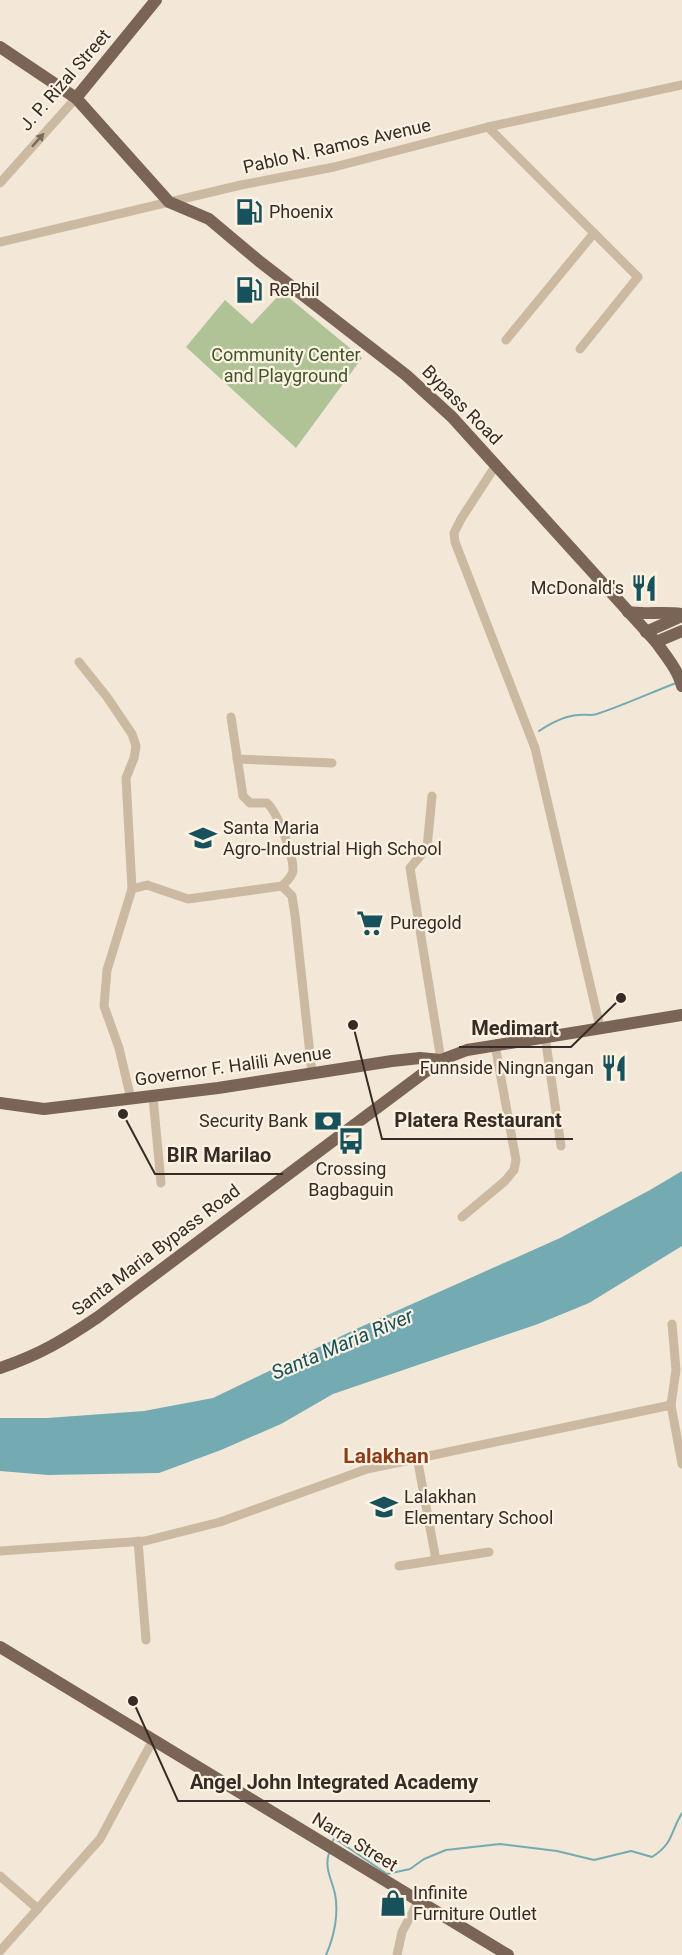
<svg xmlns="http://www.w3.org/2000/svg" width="682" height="1955" font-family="Roboto,sans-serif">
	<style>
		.green { fill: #b0c396 }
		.water { fill: #74abb2 }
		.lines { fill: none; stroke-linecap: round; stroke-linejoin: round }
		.stream { stroke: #74abb2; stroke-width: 2 }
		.minor { stroke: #ccb9a2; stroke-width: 9 }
		.major { stroke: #796455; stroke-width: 12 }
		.oneway { fill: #7a6b5d }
		.labels { text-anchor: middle; stroke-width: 4.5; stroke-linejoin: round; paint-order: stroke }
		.street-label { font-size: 18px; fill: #362c25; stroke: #fbf2e3 }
		.poi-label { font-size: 18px; fill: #362c25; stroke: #fbf2e3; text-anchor: start }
		.park-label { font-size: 18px; fill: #415627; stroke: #fbf2e3 }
		.water-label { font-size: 20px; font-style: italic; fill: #17515b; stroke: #fbf2e3 }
		.quarter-label { font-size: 21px; font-weight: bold; fill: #8b3d18; stroke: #fbf2e3 }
		.leader { fill: none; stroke: #362c25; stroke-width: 2 }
		.callout-dot { fill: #362c25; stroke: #fbf2e3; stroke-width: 2 }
		.callout-label { font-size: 20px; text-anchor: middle; font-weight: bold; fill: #362c25; stroke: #fbf2e3; stroke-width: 4.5; stroke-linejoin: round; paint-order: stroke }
	</style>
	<rect width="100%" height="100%" fill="#f3e8d7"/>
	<polygon class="green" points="282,292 362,358 296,448 186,347 225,300 252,324"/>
	<polygon class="water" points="682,1171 682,1246 589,1303 538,1324 333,1394 281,1424 221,1450 159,1473 48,1475 0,1471 0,1418 47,1418 144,1411 213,1398 356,1329 560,1238 650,1190"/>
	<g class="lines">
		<g class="stream">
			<path d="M539,731C551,723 564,716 578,715C585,714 590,716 597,714C624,705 650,693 676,683"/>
			<path d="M332,1843L334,1838L387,1874L410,1869L424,1859L446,1850L500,1844L557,1851L594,1860L631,1851L652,1857C674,1843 670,1832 682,1813"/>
			<path d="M326,1955C334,1937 339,1914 335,1894C332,1880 324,1868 329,1853"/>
		</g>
		<g class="minor">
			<polyline points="488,127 638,277 580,349"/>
			<polyline points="0,183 76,98"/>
			<polyline points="0,242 241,185 334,167 488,127 682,85"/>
			<polyline points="506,340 594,233"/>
			<polyline points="496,465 461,519 454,533 455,542 535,748 600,1027"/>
			<polyline points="79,662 107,697 132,734 136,746 134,758 126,778 132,889"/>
			<polyline points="237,759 332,763"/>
			<polyline points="432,796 427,848 410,868 441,1060"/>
			<polyline points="282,886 292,896 295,915 312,1073"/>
			<polyline points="545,1036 561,1146"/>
			<polyline points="153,1097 161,1183"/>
			<path d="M131,1099L119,1048L104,1006L107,970L132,889L147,885L188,899L282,886C286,882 292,877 293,871C294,856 278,813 267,803H250L243,796L231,717"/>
			<polyline points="462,1217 505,1181 514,1170 516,1160 495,1045"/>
			<polyline points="672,1324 676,1370 671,1405 682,1464"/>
			<polyline points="417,1457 436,1560"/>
			<polyline points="138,1541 146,1640"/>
			<polyline points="0,1551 145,1541 220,1522 367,1469 671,1405"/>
			<polyline points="399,1566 489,1552"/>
			<polyline points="0,1876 38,1909"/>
			<polyline points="0,1951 100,1839 153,1740"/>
			<polyline points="397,1955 402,1932 418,1902"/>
		</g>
		<g class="major">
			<path d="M0,47L76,98L169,202L209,219L259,261L406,375L452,417L656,642C666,656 678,670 682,686"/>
			<polyline points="76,98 156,0"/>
			<path d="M628,612C646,615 664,611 682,614"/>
			<polyline points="646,632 682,616"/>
			<polyline points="656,642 682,631"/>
			<polyline points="0,1103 44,1109 218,1088 392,1061 420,1058 441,1060 467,1050 682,1015"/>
			<path d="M0,1368C39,1355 64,1340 98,1317L441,1060"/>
			<polyline points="0,1647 508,1955"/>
		</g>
	</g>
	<defs><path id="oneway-solid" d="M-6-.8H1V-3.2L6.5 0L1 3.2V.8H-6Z" transform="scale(1.5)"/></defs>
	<use class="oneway" href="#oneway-solid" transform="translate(38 140) rotate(-48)"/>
	<defs>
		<symbol id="fuel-bare" viewBox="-9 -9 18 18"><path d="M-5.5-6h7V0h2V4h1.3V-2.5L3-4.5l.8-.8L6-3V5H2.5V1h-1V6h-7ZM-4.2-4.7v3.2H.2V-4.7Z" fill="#17515b" stroke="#fbf2e3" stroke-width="2.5" paint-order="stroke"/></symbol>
		<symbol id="restaurant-bare" viewBox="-9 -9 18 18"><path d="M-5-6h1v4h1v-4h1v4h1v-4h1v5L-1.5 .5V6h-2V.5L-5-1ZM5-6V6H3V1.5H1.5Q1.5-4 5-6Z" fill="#17515b" stroke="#fbf2e3" stroke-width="2.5" paint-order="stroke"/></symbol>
		<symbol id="school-bare" viewBox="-9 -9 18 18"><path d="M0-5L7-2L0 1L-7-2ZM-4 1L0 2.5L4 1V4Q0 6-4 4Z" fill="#17515b" stroke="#fbf2e3" stroke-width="2.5" paint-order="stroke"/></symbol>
		<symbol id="supermarket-bare" viewBox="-9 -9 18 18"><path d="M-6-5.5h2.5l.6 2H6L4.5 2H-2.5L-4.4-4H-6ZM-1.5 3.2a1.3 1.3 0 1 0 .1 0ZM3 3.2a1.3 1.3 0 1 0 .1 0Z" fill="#17515b" stroke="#fbf2e3" stroke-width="2.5" paint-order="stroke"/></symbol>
		<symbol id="bank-bare" viewBox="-9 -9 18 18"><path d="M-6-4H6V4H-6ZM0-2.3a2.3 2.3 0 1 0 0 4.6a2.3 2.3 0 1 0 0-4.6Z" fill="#17515b" stroke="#fbf2e3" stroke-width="2.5" paint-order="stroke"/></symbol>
		<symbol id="bus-bare" viewBox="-9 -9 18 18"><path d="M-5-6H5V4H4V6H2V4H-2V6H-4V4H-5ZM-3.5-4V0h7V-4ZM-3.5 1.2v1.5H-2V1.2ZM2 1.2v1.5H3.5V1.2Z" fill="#17515b" stroke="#fbf2e3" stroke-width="2.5" paint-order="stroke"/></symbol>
		<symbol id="shop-bare" viewBox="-9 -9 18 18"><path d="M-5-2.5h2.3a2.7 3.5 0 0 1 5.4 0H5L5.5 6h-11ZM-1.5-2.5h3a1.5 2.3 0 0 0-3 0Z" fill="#17515b" stroke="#fbf2e3" stroke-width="2.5" paint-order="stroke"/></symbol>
	</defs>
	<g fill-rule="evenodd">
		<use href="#fuel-bare" x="230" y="193" width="38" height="38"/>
		<use href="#fuel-bare" x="230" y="271" width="38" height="38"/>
		<use href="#restaurant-bare" x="625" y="569" width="38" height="38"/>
		<use href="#school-bare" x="184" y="819" width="38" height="38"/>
		<use href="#supermarket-bare" x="351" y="904" width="38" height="38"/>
		<use href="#restaurant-bare" x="595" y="1049" width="38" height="38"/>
		<use href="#bank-bare" x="309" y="1102" width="38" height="38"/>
		<use href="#bus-bare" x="332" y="1122" width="38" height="38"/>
		<use href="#school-bare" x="365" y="1488" width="38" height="38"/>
		<use href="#shop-bare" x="374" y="1884" width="38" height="38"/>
	</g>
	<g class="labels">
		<g class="street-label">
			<text transform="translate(65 80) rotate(-49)" y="6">J. P. Rizal Street</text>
			<text transform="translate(337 146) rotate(-13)" y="6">Pablo N. Ramos Avenue</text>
			<text transform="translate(462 405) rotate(45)" y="6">Bypass Road</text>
			<text transform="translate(233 1066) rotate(-8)" y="6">Governor F. Halili Avenue</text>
			<text transform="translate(156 1250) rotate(-37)" y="6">Santa Maria Bypass Road</text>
			<text transform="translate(355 1842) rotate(31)" y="6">Narra Street</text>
		</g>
		<g class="poi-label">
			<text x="269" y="218">Phoenix</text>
			<text x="269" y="296">RePhil</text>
			<text x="624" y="594" text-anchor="end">McDonald's</text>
			<text x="223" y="834">Santa Maria<tspan x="223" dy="21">Agro-Industrial High School</tspan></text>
			<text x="390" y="929">Puregold</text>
			<text x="594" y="1074" text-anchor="end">Funnside Ningnangan</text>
			<text x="308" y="1127" text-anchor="end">Security Bank</text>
			<text x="351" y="1175" text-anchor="middle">Crossing<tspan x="351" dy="21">Bagbaguin</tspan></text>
			<text x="404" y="1503">Lalakhan<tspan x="404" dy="21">Elementary School</tspan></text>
			<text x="413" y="1899">Infinite<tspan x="413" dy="21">Furniture Outlet</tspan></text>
		</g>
		<g class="park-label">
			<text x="286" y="361">Community Center<tspan x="286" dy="21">and Playground</tspan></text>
		</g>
		<g class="water-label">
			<text transform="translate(342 1344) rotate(-23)" y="7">Santa Maria River</text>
		</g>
		<g class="quarter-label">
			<text x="386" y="1463">Lalakhan</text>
		</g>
	</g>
	<path class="leader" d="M621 998L571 1047H459M353 1025L382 1139H573M123 1114L155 1174H283M133 1701L178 1801H490"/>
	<g class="callout-dot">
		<circle cx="621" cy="998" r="6"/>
		<circle cx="353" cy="1025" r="6"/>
		<circle cx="123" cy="1114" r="6"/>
		<circle cx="133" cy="1701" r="6"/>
	</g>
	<g class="callout-label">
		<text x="515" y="1035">Medimart</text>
		<text x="478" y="1127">Platera Restaurant</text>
		<text x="219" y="1162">BIR Marilao</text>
		<text x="334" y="1789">Angel John Integrated Academy</text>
	</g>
</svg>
